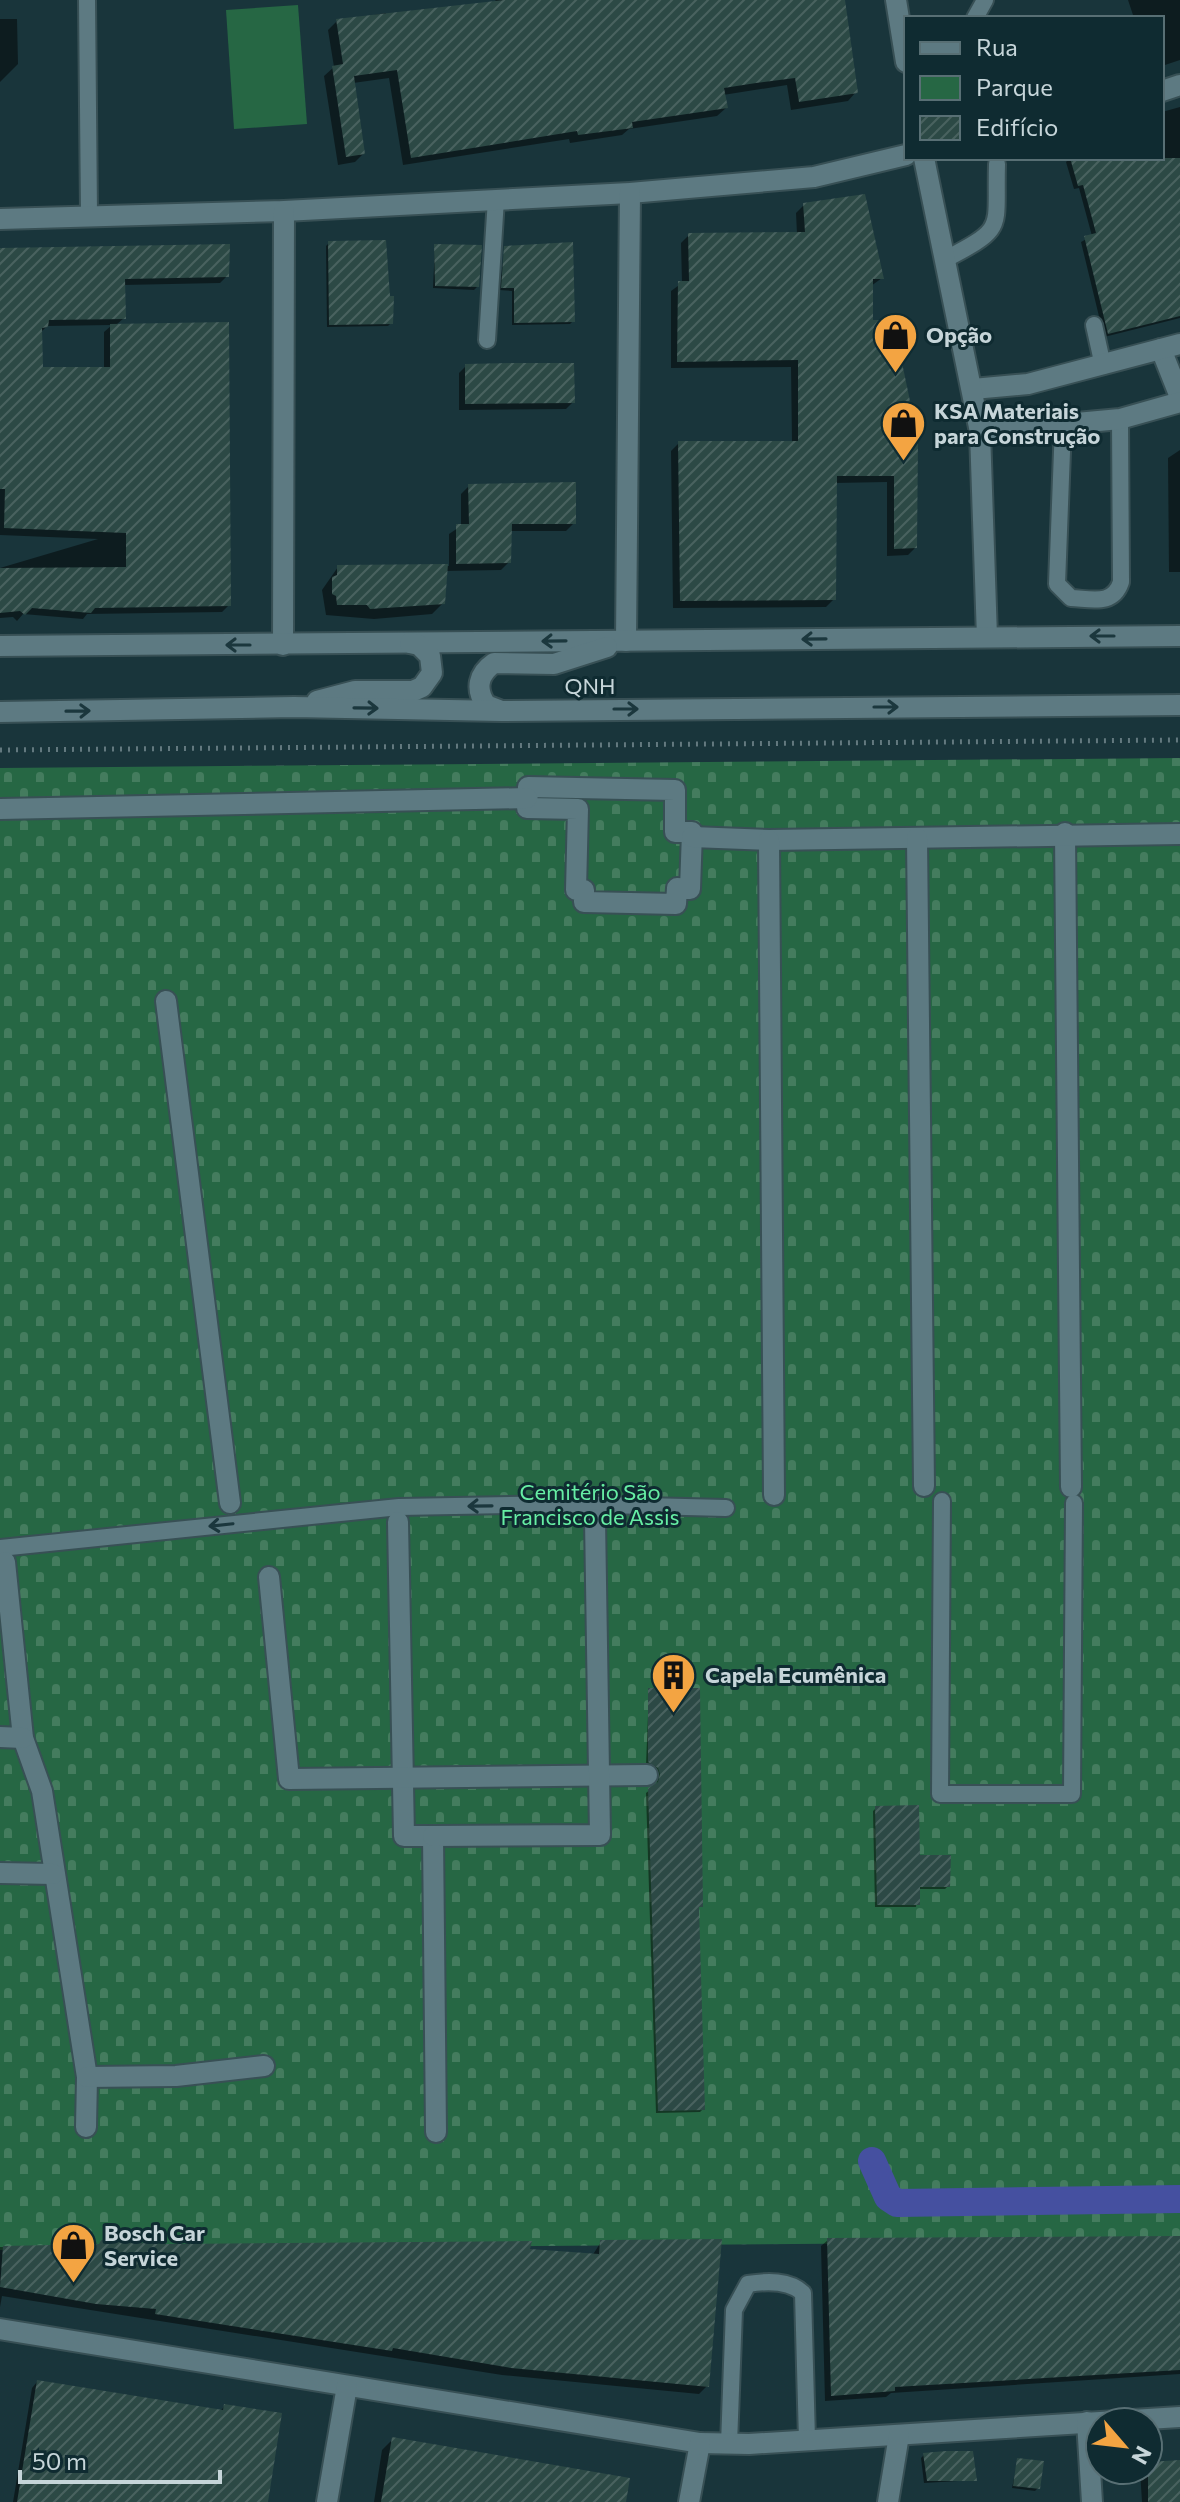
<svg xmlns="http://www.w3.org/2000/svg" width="1180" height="2502" font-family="Commissioner,sans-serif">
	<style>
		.cemetery { fill: url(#cemetery-stones) }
		.park { fill: #266744 }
		.shadow { fill: #0007; fill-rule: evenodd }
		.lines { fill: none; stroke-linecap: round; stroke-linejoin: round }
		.canal { stroke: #4550a0; stroke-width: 28 }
		.building { fill: url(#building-hatch) }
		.service-casing { stroke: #385055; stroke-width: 20 }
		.minor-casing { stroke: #385055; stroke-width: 24 }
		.tertiary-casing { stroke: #385055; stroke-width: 24 }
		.path { stroke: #63797f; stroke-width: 5; stroke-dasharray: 2 6; stroke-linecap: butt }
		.service { stroke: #5d7a82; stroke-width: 16 }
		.minor { stroke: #5d7a82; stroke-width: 20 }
		.tertiary { stroke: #5d7a82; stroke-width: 20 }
		.oneway { stroke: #1b373d }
		.labels { text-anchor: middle; stroke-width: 6; stroke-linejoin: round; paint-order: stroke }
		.poi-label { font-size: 22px; font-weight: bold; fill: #c6d5d9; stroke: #0f2b31; text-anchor: start }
		.street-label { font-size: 22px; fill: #c6d5d9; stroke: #0f2b31 }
		.park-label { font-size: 22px; fill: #66eea4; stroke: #0f2b31 }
	</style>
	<defs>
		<pattern id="cemetery-stones" width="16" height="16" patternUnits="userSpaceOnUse" patternTransform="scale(2)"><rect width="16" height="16" fill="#266744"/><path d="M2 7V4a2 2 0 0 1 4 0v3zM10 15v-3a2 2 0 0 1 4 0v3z" fill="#447c5e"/></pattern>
		<pattern id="building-hatch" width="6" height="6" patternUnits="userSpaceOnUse" patternTransform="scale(2)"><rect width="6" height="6" fill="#2c4945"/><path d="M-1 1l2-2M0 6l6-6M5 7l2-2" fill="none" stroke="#49625f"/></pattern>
	</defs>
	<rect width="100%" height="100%" fill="#19353b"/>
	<polygon class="cemetery" points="1180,758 1180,2241 0,2250 0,768"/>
	<polygon class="park" points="298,5 307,124 234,129 226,10"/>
	<g class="shadow">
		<polygon points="496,0 842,0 856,92 848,101 791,110 787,85 723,95 726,108 717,116 629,129 622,135 570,143 569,139 403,165 389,78 353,83 363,154 355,162 338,165 324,76 334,67 328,30 337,21 386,13 386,18 492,4"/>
		<polygon points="1128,0 1180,0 1180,60 1162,66 1162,18 1134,18"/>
		<polygon points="0,19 17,19 18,64 0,82"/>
		<polygon points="1180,107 1180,318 1104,337 1081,242 1092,236 1079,188 1074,189 1066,162 1070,158 1162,158 1162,112"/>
		<polygon points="804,205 882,278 871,286 871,322 915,548 908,555 887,556 887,482 835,483 834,599 826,607 673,608 671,451 679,443 792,443 791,367 671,368 671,291 682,283 681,243 689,235 797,234 796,213"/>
		<polygon points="329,243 391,323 388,326 327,327 326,246"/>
		<polygon points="435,246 477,287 474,290 433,288"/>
		<polygon points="505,248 573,321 570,324 512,325 512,291 499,290"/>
		<path d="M0,250L227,276L220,283L123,285L124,318L116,325L229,605L222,612L87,614L83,619L23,614L17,621L13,617L0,618V568L98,539L0,535ZM112,325L104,332V369H41L40,333L47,326Z"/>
		<polygon points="466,366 573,402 566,409 459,410 459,373"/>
		<polygon points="1180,450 1180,572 1169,572 1168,458"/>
		<polygon points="469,486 574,523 566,531 509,531 509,562 501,570 445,571 443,603 432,614 374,619 326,615 322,590 338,567 449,566 449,534 461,526 461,494"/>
		<polygon points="649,1690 700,1906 697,1910 703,2109 700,2112 656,2113 646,1793 656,1785 658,1778 655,1770 646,1765"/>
		<polygon points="876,1808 948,1886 945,1889 918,1889 916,1907 875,1907 873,1811"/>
		<polygon points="1180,2237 1180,2374 891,2393 886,2397 825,2401 821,2246 828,2240"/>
		<polygon points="601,2242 707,2386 699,2394 502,2375 2,2296 0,2307 0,2247 528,2250 592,2256"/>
		<polygon points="37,2382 219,2412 225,2406 266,2502 13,2502 32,2388"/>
		<polygon points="393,2439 624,2502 374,2502 382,2450"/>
		<polygon points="924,2455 975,2480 924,2483 921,2458"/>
		<polygon points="1018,2460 1038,2488 1035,2491 1012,2488"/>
		<polygon points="1180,2462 1180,2502 1142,2502 1140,2470 1148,2470 1148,2464"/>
	</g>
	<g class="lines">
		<polyline class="canal" points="872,2161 888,2197 897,2203 1180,2199"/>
	</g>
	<g class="building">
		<polygon points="504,0 845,0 858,93 799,102 795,78 756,83 724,88 728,108 632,122 633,128 578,135 577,131 411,158 397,70 354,76 365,154 346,157 332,66 343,64 336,19"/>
		<polygon points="1070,158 1180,158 1180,316 1108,334 1084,236 1096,233 1083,185 1078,186"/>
		<polygon points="865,194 884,279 873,279 873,320 893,320 918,439 917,548 894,549 894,476 837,476 836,600 680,601 678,441 798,441 798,360 677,362 678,281 689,281 688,233 805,232 803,203"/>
		<polygon points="386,240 390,296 394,296 393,324 329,325 328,241"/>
		<polygon points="573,242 575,322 514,323 514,288 501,288 504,246"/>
		<polygon points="230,244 229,277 125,279 126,319 49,320 48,327 42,328 43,367 110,367 110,324 229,322 231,606 95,608 91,613 32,608 25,615 20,611 0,613 0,568 126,567 126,533 4,528 5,489 0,489 0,248"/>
		<polygon points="434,244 482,245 479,287 435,286"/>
		<polygon points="514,363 574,363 575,403 465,404 465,364"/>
		<polygon points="576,482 576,524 512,524 511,563 456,564 456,524 469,524 468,484"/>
		<polygon points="448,564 445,604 370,609 367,605 337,605 336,596 332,594 332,577 337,575 337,565"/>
		<polygon points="648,1688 700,1688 703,1907 699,1907 705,2110 658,2111 648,1788 658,1782 660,1774 658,1768 648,1762"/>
		<polygon points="919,1805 920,1855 951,1855 950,1887 920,1887 920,1905 877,1905 875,1806"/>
		<polygon points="1180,2236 1180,2370 895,2387 895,2391 831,2396 827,2238"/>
		<polygon points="722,2239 709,2387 511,2368 393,2348 392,2351 155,2314 156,2309 96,2304 0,2287 3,2246 99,2244 101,2240 166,2244 532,2241 530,2249 599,2254 600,2240"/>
		<polygon points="37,2380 223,2410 224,2404 282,2413 268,2502 17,2502"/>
		<polygon points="392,2437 630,2478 626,2502 381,2502"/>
		<polygon points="946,2451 973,2451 977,2481 927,2481 923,2453"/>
		<polygon points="1017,2458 1044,2461 1040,2489 1013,2486"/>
		<polygon points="1180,2460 1180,2502 1148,2502 1148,2462"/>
	</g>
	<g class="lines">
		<defs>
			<g id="service">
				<polyline points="87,0 89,214"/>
				<polyline points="975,18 985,0"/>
				<path d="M946,259C1007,227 995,230 997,164"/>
				<polyline points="1094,325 1103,366"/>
				<polyline points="487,340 496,199"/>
				<path d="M1063,425L1057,584L1071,598C1092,599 1113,606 1121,582L1120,419"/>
				<polyline points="942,1501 940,1794 1072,1794 1074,1503"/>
				<polyline points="0,1548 399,1507 564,1504 726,1508"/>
				<path d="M729,2444L734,2310L748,2284C767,2281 789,2280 803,2293L807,2440"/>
			</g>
			<g id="minor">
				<polyline points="1162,91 1180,85"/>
				<polyline points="0,219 284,211 630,193 814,177 906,155"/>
				<polyline points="1161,349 1180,397"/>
				<polyline points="973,389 1028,384 1180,344"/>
				<polyline points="980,432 1120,419 1180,402"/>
				<polyline points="626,641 630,193"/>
				<polyline points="283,645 284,211"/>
				<polygon points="528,787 675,790 675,832 692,832 690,889 677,888 676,904 584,902 584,890 576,890 578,809 527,808"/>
				<polyline points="0,809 527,798"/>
				<polyline points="1065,833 1071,1487"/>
				<polyline points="692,837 769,840 1180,834"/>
				<polyline points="917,838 924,1486"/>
				<polyline points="769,840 774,1495"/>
				<polyline points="166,1001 230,1503"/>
				<polyline points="398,1522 404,1836 433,1836 436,2132"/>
				<polyline points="5,1562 23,1738 42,1791 87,2077 86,2127"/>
				<polyline points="269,1577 289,1779 647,1775"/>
				<polyline points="0,1737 23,1738"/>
				<polyline points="433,1836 600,1835 595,1519"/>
				<polyline points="0,1873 53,1874"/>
				<polyline points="87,2077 176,2076 264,2066"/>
				<polyline points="0,2329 700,2443 749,2444 1180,2417"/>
				<polyline points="1087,2422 1092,2502"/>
				<polyline points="327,2502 347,2386"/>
				<polyline points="689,2502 700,2443"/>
				<polyline points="888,2502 899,2435"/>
			</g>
			<g id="tertiary">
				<polyline points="896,0 906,62"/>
				<polyline points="924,158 980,432 987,637"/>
				<polyline points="0,646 1180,636"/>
				<polyline points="317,701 355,691 413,691 422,687 432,673 430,656 419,645 410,643"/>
				<path d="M499,710L486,705C475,689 478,674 494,663L554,664L607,647"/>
				<polyline points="0,712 294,707 501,711 1180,705"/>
			</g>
		</defs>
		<use href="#service" class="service-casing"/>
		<use href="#minor" class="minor-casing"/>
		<use href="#tertiary" class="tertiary-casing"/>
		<polyline class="path" points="0,750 1180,740"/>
		<use href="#service" class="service"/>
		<use href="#minor" class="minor"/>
		<use href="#tertiary" class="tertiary"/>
	</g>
	<defs><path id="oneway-shaft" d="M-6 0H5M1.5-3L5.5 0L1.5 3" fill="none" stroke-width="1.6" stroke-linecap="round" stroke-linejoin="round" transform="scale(2)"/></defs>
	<g class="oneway">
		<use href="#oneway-shaft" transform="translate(1102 636) rotate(180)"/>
		<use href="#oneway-shaft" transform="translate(814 639) rotate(179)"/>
		<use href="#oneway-shaft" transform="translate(554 641) rotate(179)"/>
		<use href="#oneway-shaft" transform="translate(238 645) rotate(180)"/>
		<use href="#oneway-shaft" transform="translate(886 707)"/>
		<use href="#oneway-shaft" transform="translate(366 708) rotate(1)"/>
		<use href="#oneway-shaft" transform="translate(626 709)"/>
		<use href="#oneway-shaft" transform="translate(78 711) rotate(-1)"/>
		<use href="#oneway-shaft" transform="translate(480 1506) rotate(179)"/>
		<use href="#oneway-shaft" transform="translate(221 1525) rotate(174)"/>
	</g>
	<defs>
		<symbol id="shop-pin" viewBox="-11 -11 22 30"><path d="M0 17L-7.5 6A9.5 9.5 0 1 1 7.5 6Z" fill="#f3a442" stroke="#0f2b31"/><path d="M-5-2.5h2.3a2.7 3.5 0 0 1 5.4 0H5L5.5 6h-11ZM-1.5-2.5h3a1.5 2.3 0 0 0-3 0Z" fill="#111"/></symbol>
		<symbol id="building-pin" viewBox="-11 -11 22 30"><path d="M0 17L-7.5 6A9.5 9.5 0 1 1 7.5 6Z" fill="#f3a442" stroke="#0f2b31"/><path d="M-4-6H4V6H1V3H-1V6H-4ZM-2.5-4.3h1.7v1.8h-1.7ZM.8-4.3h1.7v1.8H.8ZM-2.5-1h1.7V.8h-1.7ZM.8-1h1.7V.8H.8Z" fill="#111"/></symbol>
	</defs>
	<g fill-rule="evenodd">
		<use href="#shop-pin" x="870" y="310" width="51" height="69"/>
		<use href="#shop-pin" x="878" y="398" width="51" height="69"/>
		<use href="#building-pin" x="648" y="1650" width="51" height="69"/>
		<use href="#shop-pin" x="48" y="2220" width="51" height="69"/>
	</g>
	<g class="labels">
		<g class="poi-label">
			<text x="926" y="343">Opção</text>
			<text x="934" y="419">KSA Materiais<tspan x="934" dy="25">para Construção</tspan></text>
			<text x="705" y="1683">Capela Ecumênica</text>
			<text x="104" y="2241">Bosch Car<tspan x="104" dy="25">Service</tspan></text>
		</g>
		<g class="street-label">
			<text x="590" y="694">QNH</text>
		</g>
		<g class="park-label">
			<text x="590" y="1500">Cemitério São<tspan x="590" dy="25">Francisco de Assis</tspan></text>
		</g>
	</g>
	<rect x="904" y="16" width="260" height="144" fill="#0f2b31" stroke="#586f74" stroke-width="2"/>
	<rect x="920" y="42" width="40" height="12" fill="#5d7a82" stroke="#586f74" stroke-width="2"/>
	<text x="976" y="56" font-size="24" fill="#c6d5d9">Rua</text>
	<rect x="920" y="76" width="40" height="24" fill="#266744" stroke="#586f74" stroke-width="2"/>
	<text x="976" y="96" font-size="24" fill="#c6d5d9">Parque</text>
	<rect x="920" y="116" width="40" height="24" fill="url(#building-hatch)" stroke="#586f74" stroke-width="2"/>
	<text x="976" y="136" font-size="24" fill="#c6d5d9">Edifício</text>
	<g transform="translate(1124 2446) rotate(118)"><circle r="38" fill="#0f2b31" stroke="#586f74" stroke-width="2"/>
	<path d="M0-6L14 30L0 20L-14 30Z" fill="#f3a442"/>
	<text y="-12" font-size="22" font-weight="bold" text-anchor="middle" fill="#c6d5d9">N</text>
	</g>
	<path d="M20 2470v12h200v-12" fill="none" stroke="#c6d5d9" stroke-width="4"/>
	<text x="32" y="2470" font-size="24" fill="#c6d5d9" stroke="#0f2b31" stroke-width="6" paint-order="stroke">50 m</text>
</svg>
